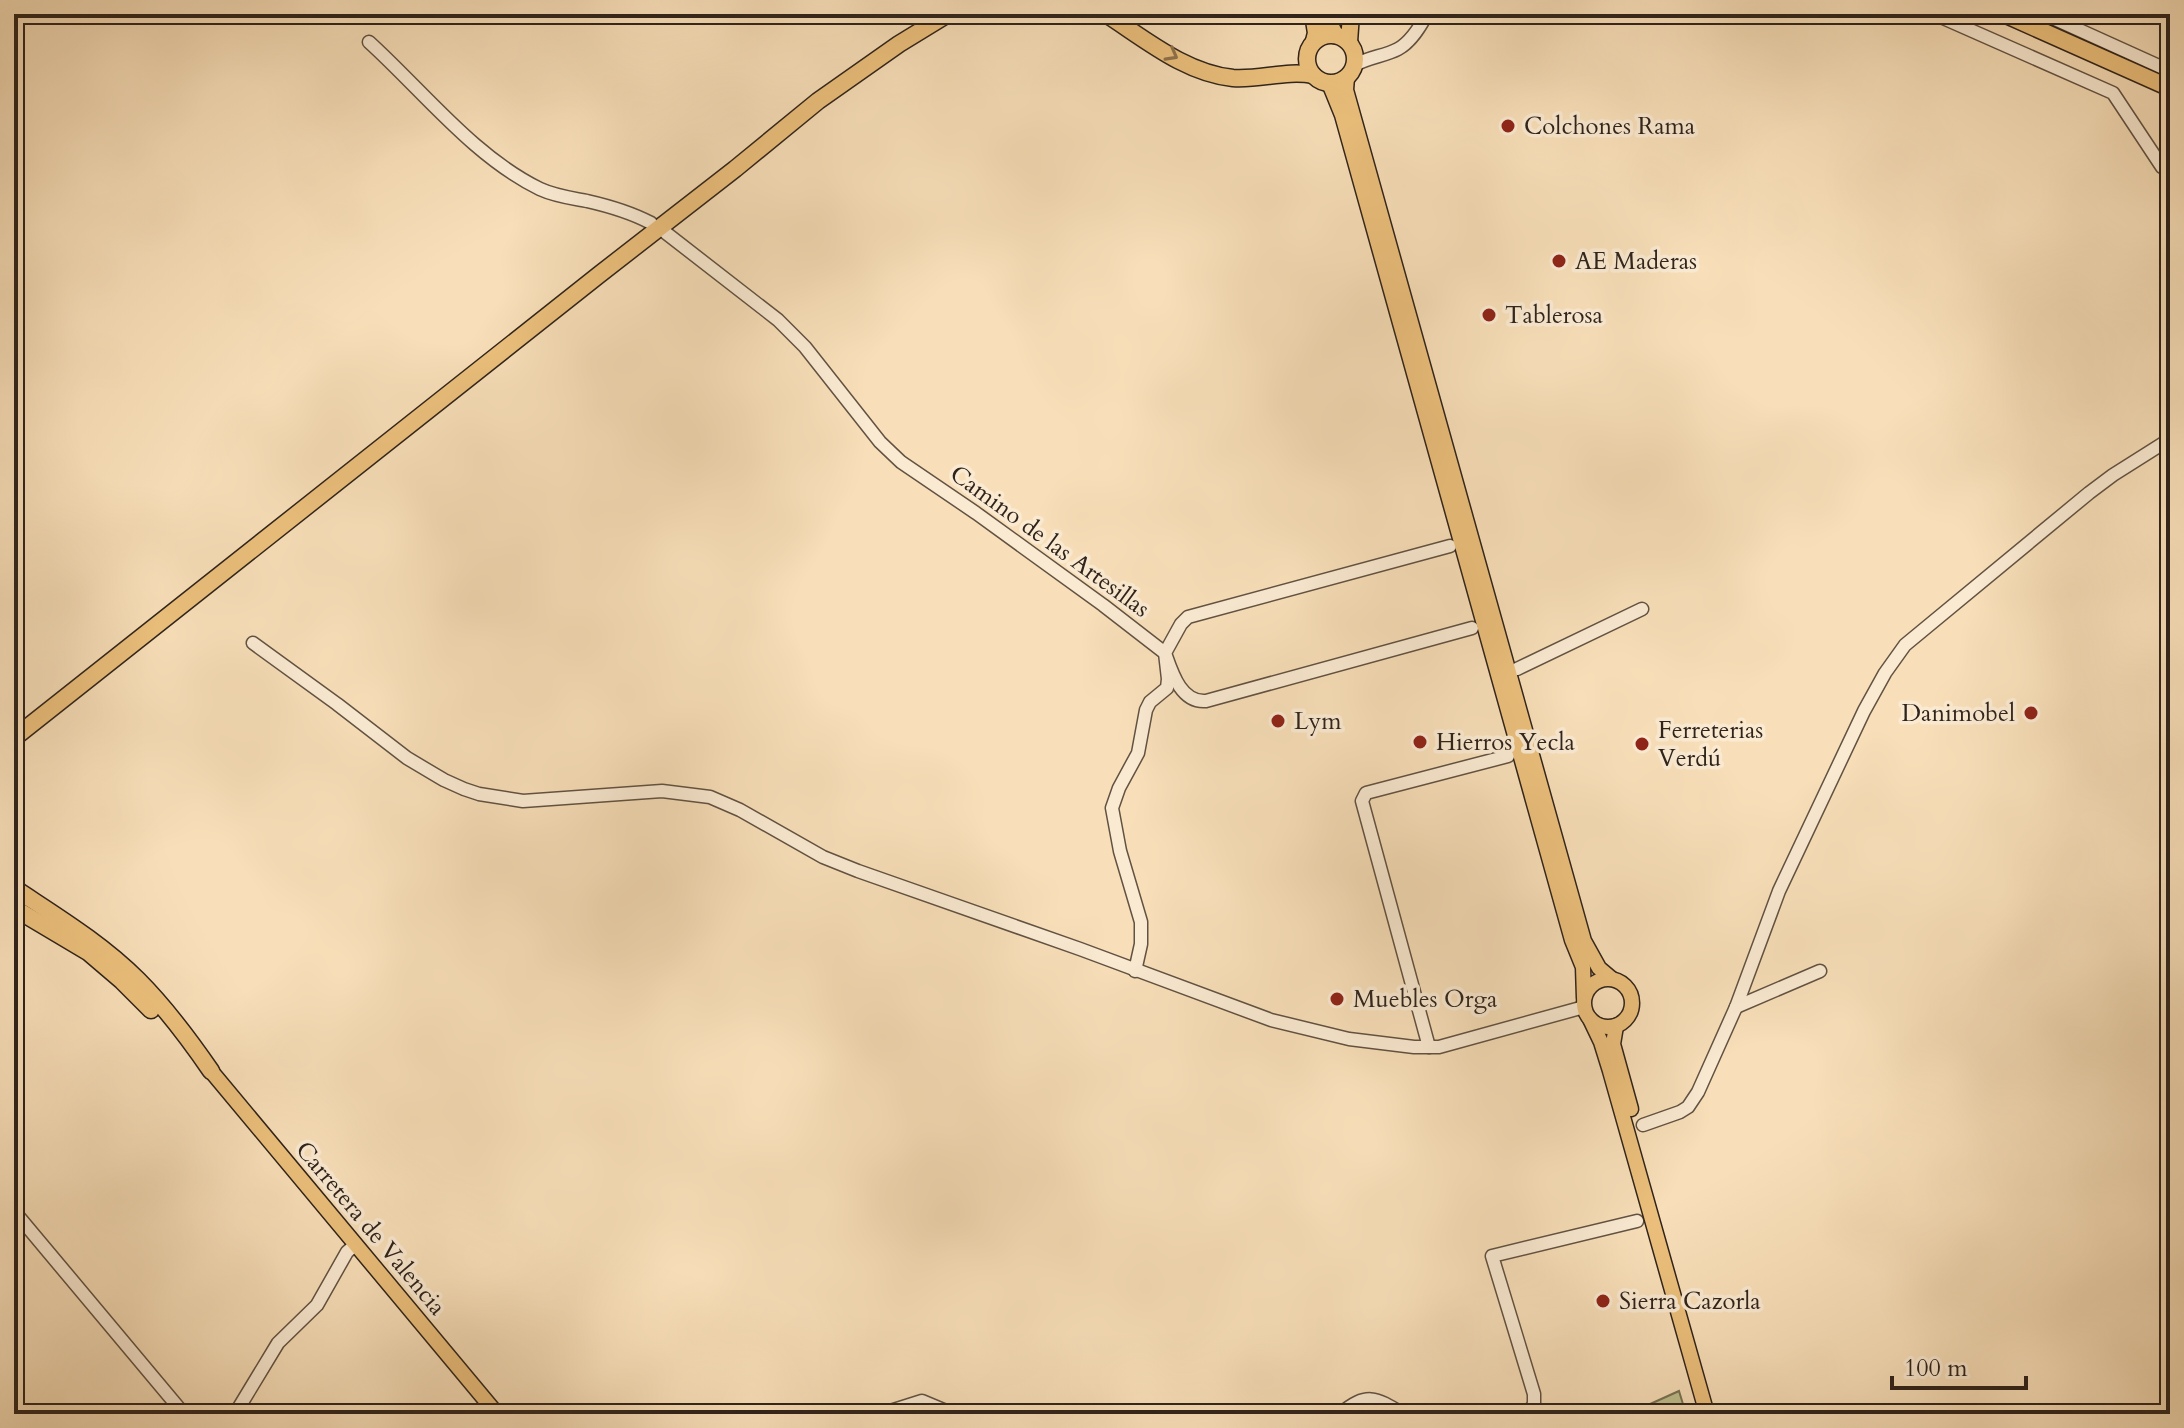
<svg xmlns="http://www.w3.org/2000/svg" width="2184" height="1428" font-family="Cardo,serif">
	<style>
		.green { fill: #bfc18e; stroke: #777254; stroke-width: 2 }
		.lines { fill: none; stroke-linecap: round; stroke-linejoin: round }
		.minor-casing { stroke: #615242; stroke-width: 15 }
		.major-casing { stroke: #2f231b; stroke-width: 17 }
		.highway-casing { stroke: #2f231b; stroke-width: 19 }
		.minor { stroke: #faead2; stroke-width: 12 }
		.major { stroke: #ecc07c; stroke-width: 14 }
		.highway { stroke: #ecc07c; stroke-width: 16 }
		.oneway { stroke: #8e724c }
		.poi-dot { fill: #8f2418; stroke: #faead2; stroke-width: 3 }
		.labels { text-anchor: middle; stroke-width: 7; stroke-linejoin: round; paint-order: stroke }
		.poi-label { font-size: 24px; fill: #2f231b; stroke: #faead2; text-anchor: start }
		.street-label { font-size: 24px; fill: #2f231b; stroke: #faead2 }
	</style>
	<rect width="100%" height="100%" fill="#f8dfb9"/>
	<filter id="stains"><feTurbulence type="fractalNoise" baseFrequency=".0025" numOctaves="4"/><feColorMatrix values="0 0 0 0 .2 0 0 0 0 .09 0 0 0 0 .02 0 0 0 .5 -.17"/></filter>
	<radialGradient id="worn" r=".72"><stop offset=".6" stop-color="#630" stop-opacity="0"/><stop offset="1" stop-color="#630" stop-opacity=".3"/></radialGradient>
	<polygon class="green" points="1679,1391 1686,1414 1628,1414"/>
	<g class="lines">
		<defs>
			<g id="minor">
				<polyline points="1934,14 2113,93 2162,167 2170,171"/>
				<polyline points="2044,14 2170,71"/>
				<path d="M369,42C423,91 474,157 540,189C555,196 571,198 587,201C609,206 632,213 651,223"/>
				<path d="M1355,65C1369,57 1385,56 1398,49C1411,42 1420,27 1427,14"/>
				<polyline points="666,233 778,320 805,347 880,442 901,462 976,513 1103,605 1165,653 1168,679 1167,688 1150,702 1146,710 1138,753 1119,788 1112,808 1120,851 1141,922 1141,944 1135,971"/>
				<path d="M1450,546L1188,617L1181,624L1165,653C1172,673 1181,703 1206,701L1472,628"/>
				<polyline points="253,643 337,704 407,758 444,780 464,789 479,794 523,801 662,791 710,797 740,810 823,857 858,871 1080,949 1271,1020 1349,1039 1414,1047 1439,1047 1584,1007"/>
				<polyline points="1517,669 1642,609"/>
				<polyline points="1736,1007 1820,971"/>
				<polyline points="1429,1047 1362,801 1366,793 1508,756"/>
				<polyline points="1643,1125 1680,1112 1688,1107 1698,1092 1736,1007 1779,891 1864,711 1885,673 1905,645 2089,493 2113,475 2170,439"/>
				<polyline points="14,1211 184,1414"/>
				<polyline points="235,1414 278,1343 317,1305 347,1252 355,1245"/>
				<polyline points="881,1414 922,1401 953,1414"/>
				<path d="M1340,1414C1367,1392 1375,1397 1403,1414"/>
				<polyline points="1525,1414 1534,1405 1534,1394 1492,1256 1637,1221"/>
			</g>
			<g id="major">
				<polyline points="1347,77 1346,90 1584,941 1599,968 1612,979"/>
				<polyline points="1329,83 1342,115 1572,940 1583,967 1584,998"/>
				<circle cx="1608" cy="1003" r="24"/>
				<polyline points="1590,1019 1601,1042 1610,1071 1707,1414"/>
				<polyline points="1616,1026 1613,1044 1631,1109"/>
				<polyline points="211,1071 497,1414"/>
			</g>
			<g id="highway">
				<path d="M1106,14C1145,39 1185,73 1233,78C1260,80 1286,70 1313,75"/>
				<polyline points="1313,14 1316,33 1314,41"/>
				<polyline points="1325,14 1335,35"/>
				<polyline points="2004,14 2170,88"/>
				<circle cx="1331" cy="59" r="24"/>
				<polyline points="1349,42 1351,14"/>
				<polyline points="14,738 600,274 735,169 818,101 899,44 948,14"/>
				<path d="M14,888C56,916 101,943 138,980C165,1007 189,1039 211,1071"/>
				<polyline points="14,908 88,952 122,981 151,1010"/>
			</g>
		</defs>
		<use href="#minor" class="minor-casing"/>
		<use href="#major" class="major-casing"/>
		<use href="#highway" class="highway-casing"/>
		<use href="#minor" class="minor"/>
		<use href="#major" class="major"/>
		<use href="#highway" class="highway"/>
	</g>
	<defs><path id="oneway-chevron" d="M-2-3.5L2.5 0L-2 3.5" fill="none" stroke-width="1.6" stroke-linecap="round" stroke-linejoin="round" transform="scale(2)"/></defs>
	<use class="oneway" href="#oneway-chevron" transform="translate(1172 55) rotate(29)"/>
	<g class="poi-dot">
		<circle cx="1508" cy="126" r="8"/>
		<circle cx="1559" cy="261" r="8"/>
		<circle cx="1489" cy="315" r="8"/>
		<circle cx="2031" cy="713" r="8"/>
		<circle cx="1278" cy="721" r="8"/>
		<circle cx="1420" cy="742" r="8"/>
		<circle cx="1642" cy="744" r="8"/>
		<circle cx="1337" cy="999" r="8"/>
		<circle cx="1603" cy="1301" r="8"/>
	</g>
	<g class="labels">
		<g class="poi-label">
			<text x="1524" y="134">Colchones Rama</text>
			<text x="1575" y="269">AE Maderas</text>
			<text x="1505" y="323">Tablerosa</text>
			<text x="2015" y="721" text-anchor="end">Danimobel</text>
			<text x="1294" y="729">Lym</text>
			<text x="1658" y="738">Ferreterias<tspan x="1658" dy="28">Verdú</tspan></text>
			<text x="1436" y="750">Hierros Yecla</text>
			<text x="1353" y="1007">Muebles Orga</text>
			<text x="1619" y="1309">Sierra Cazorla</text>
		</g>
		<g class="street-label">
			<text transform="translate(1050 541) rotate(36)" y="8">Camino de las Artesillas</text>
			<text transform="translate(371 1228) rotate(50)" y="8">Carretera de Valencia</text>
		</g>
	</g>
	<rect width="2184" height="1428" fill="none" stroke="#f8dfb9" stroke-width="48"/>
	<rect x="16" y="16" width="2152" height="1396" fill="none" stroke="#2f231b" stroke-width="4"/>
	<rect x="24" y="24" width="2136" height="1380" fill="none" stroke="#2f231b" stroke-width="2"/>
	<path d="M1892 1376v12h134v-12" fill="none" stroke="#2f231b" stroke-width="4"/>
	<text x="1904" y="1376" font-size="24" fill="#2f231b" stroke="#faead2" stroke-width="6" paint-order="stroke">100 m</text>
	<rect width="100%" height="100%" filter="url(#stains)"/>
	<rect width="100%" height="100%" fill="url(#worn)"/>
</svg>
